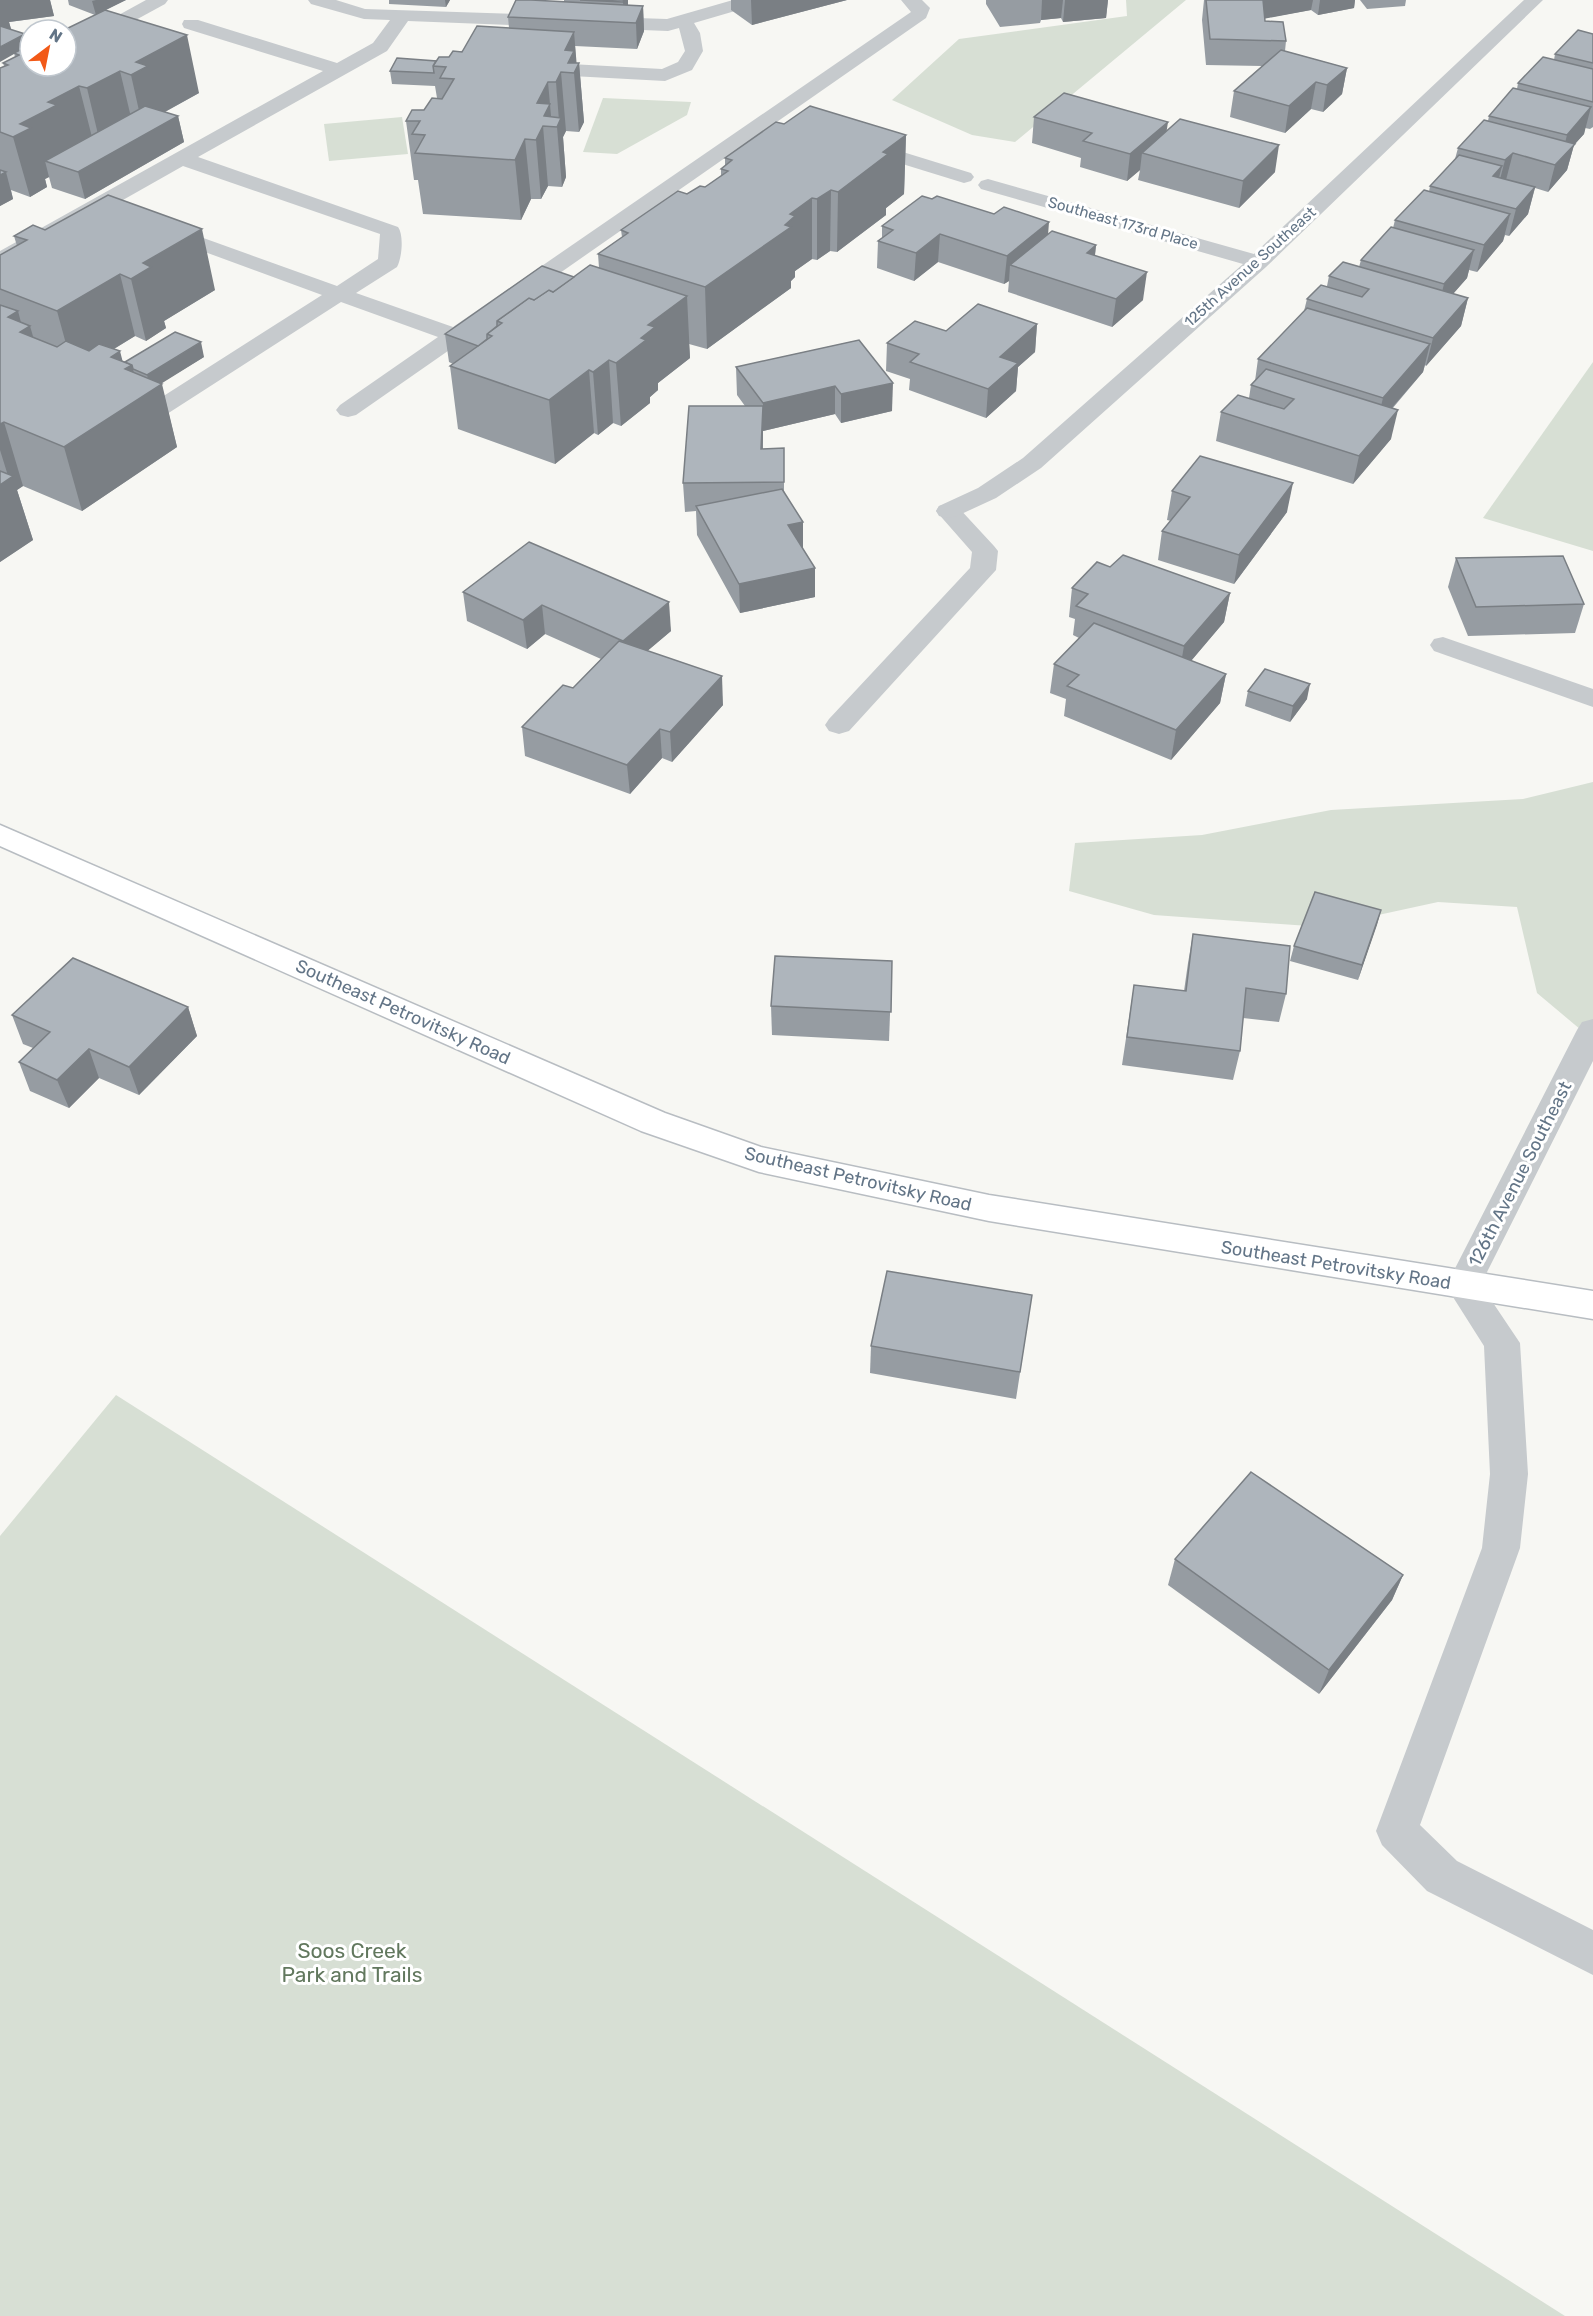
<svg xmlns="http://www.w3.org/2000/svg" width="1593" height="2316" font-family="Rubik,sans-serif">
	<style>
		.green { fill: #d7dfd4 }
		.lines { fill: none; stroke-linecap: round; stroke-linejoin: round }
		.secondary-casing { stroke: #b8bdc2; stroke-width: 3 }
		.lane { fill: #c6cacd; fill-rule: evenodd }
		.street { fill: #c6cacd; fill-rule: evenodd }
		.secondary { fill: #fff; fill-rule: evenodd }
		.wall { fill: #969ca2 }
		.shaded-wall { fill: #7a7f84 }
		.building { fill: #aeb5bc; stroke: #7a7f84; stroke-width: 1.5 }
		.labels { text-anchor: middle; stroke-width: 6; stroke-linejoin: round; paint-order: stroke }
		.far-street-label { font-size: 15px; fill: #637587; stroke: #fff }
		.street-label { font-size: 18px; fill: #637587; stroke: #fff }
		.near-park-label { font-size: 21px; fill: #62785e; stroke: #fff }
	</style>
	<rect width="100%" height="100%" fill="#f7f7f3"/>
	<g class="green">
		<polygon points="1126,0 1186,0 1015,142 972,135 892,100 959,39 1127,16"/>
		<polygon points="603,98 691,102 687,115 617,154 583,152"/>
		<polygon points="402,117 408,154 329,161 324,124"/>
		<polygon points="1593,362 1593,551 1483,518"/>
		<polygon points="1593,782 1593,1040 1537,993 1517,907 1438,902 1323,927 1154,915 1069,891 1075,843 1202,835 1331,810 1523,799"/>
		<polygon points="116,1395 1565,2316 0,2316 0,1536"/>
	</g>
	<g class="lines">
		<defs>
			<polygon id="secondary" points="0,825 665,1113 761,1147 989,1195 1593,1291 1593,1319 989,1221 759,1172 641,1131 0,846"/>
		</defs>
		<use href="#secondary" class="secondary-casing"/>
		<g class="lane">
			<path d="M308,0H336L365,9L667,19L733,0H762L759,4L694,23L700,33L703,51L692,70L665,81L534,74L527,72L524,68L527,64L534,62L662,69L678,62L685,51L679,28L668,31L408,21L387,51L198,157L398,227C404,235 402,258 397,267L356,293L453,327L911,12L901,0H922L930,8L926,18L356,415L348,417L340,415L336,410L340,405L438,337L341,302L167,414L159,416L151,414L147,409L151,404L322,295L156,234L152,230L156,226L163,224L170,226L337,286L378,259L380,234L183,166L8,265L0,266V251L323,71L184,28L182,24L184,20H198L337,63L373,43L390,20L364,19L311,4Z"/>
			<polygon points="864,140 971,173 974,177 971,181 964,183 857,150 854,146 857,142"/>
			<polygon points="948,504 957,506 994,546 998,551 996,570 849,731 839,734 829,731 825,725 829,719 970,568 972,552 936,511 939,506"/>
			<polygon points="1463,1272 1475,1276 1520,1343 1528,1474 1520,1548 1420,1825 1457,1861 1593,1930 1593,1975 1427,1891 1382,1845 1376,1831 1482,1548 1490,1474 1484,1346 1446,1286 1451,1276"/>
		</g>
		<g class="street">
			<polygon points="146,0 168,0 165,4 66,58 66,44"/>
			<polygon points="1524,0 1543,0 1266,267 1041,468 996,498 957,516 948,518 939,516 936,511 939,506 978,488 1023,458 1243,264 981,189 978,185 981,181 988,179 995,181 1254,254"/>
			<polygon points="1443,637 1593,689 1593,707 1434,651 1430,645 1434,639"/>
			<polygon points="1593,1019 1593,1061 1480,1286 1475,1296 1463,1300 1451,1296 1446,1286 1577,1030 1582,1022"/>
		</g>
		<use href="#secondary" class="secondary"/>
	</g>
	<g class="wall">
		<polygon points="0,0 50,0 54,16 9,22 11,29 9,29 28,46 30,45 28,41 30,40 30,66 95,15 69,5 68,0 126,0 105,10 199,93 165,112 178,116 184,142 85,199 52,188 49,177 45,179 47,187 30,197 11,190 13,199 0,206 0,68 4,66 3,63 15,57"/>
		<polygon points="389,0 450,0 446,7 389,4"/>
		<polygon points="564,0 628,0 628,5 643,6 644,31 637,49 575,46 576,63 579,63 584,122 579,132 566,131 563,137 566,177 562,187 548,186 541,199 531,199 521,220 423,214 418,180 414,180 406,121 424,110 437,98 435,86 392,84 390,71 449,57 509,28 508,17 564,2"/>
		<polygon points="731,0 847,0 752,25 731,10"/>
		<polygon points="986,0 1108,0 1106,18 1063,22 1061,18 1041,20 1040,23 1000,27 986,4"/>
		<polygon points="1204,0 1355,0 1354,8 1318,15 1311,10 1265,18 1265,21 1286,41 1285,51 1347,68 1342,94 1323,112 1311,109 1285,133 1230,117 1234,91 1262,66 1206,65 1202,20"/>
		<polygon points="1360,0 1406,0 1405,6 1367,9"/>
		<polygon points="1593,34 1593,127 1590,129 1585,128 1584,134 1574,145 1567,170 1548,192 1535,188 1528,214 1509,236 1505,235 1503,241 1477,272 1469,270 1467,278 1453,294 1468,298 1461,326 1426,366 1425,365 1423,372 1392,409 1391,439 1353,484 1216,441 1221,412 1249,398 1251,385 1255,381 1258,359 1304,311 1307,299 1327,286 1329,276 1359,267 1361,260 1393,228 1395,220 1429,192 1430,186 1455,159 1458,148 1488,121 1489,116 1517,89 1518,83 1554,60 1555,54"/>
		<polygon points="1034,117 1166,131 1275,172 1239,208 1138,180 1140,170 1127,181 1080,167 1081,158 1032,143"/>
		<polygon points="784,124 906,135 904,194 886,208 886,215 837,252 830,251 817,260 812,259 795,271 795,277 791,281 791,288 707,349 689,344 690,358 658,383 658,390 650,397 650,403 621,426 613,423 598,435 594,433 555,464 458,429 450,366 453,364 449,362 445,334 574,277 599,268 598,254 622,237 621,230 687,194 705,187 721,176 721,169 725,166 725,158"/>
		<polygon points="882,226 1048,234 1096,245 1095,255 1143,300 1112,327 1008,292 1009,281 1004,284 938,262 914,281 877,268 878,241 882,238"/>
		<polygon points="14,236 215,290 164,321 166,328 146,341 135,336 114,349 122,361 125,362 204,357 161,383 177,447 82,511 23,486 17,490 33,540 0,562 0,255 17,246"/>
		<polygon points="1037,324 1035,352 1018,367 1016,391 986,418 909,390 910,379 886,371 887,343 946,331"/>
		<polygon points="859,340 892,411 841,423 835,414 763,431 763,449 784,448 784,491 803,549 815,597 740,613 697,535 696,511 685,512 683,483 745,406 737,395 736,367"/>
		<polygon points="1172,491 1287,512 1234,584 1158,560 1162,531 1171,521 1167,520"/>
		<polygon points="529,542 671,631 647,651 723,705 672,762 662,758 630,794 525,756 522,727 573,688 601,659 545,634 527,649 467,621 463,592"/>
		<polygon points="1456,558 1584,604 1575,633 1468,636 1448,587"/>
		<polygon points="1110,567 1230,593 1224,622 1191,661 1226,674 1220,703 1171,760 1064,716 1066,699 1050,693 1054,664 1079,638 1073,635 1075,619 1069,617 1072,588"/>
		<polygon points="1248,691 1307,699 1290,722 1245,706"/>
		<polygon points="1381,910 1358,980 1290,961 1294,946"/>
		<polygon points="1193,934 1286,994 1279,1022 1243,1018 1240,1051 1233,1080 1122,1065 1134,985 1184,991 1188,963"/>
		<polygon points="892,961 889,1041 772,1035 771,1006"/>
		<polygon points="188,1007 197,1036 139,1095 99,1078 69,1108 30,1091 19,1062 33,1048 23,1044 12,1015"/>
		<polygon points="1032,1295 1016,1399 870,1373 871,1346"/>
		<polygon points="1175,1559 1403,1575 1392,1600 1319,1694 1168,1585"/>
	</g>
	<g class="shaded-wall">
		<polygon points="0,0 50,0 54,16 9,22 11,29 0,30"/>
		<polygon points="96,0 126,0 96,15 92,1"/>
		<polygon points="445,0 450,0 446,7"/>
		<polygon points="624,0 628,0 628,5 624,15 623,2"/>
		<polygon points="751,0 847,0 752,25"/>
		<polygon points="1042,0 1063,0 1061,18 1041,20"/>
		<polygon points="1065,0 1108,0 1106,18 1063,22"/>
		<polygon points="1261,0 1313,0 1311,10 1258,20"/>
		<polygon points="1320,0 1355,0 1354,8 1318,15"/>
		<polygon points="643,6 644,31 637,49 636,23"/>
		<polygon points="574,32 577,68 579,63 584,122 579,132 574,73 567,73 565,50"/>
		<polygon points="25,34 28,47 14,53 14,54 0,62 0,47"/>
		<polygon points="187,35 199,93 159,115 144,133 131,75 136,62"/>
		<polygon points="1347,68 1342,94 1323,112 1327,85"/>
		<polygon points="120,71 134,130 101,147 87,88"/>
		<polygon points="561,72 566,131 563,137 566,177 562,187 557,127 559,121 556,82"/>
		<polygon points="548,82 552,127 543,126 548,186 541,199 536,140 537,103"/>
		<polygon points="1316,82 1311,109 1285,133 1289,106"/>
		<polygon points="79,86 94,145 45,161 49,177 45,179 47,187 30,197 13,137 20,124 48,102"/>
		<polygon points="1591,107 1584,134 1574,145 1567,170 1548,192 1555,165 1561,159 1567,135"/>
		<polygon points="178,116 184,142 85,199 78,172"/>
		<polygon points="1168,122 1164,148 1142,153 1140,170 1127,181 1130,154"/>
		<polygon points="906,135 904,194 886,208 886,215 837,252 838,192 883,152"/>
		<polygon points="525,139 531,199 521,220 515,160"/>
		<polygon points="1279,145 1275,172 1239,208 1243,181"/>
		<polygon points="1513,153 1506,180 1498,187 1505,160"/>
		<polygon points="1502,166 1495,193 1493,176"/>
		<polygon points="6,172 13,199 0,206 0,175"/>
		<polygon points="1535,187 1528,214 1509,236 1516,209"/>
		<polygon points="831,190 830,251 817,260 817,199"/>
		<polygon points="812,198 812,259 795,271 795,277 791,281 791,288 707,349 705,287 785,225 790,214"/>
		<polygon points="1510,214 1503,241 1477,272 1484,245"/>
		<polygon points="1049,222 1047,249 1010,265 1009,281 1004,284 1007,256"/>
		<polygon points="202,229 215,290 164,321 166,328 146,341 131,279 143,263"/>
		<polygon points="940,234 938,262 914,281 916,253"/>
		<polygon points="1096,245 1093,273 1087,253"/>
		<polygon points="1474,250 1467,278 1437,312 1444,284"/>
		<polygon points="1147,272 1143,300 1112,327 1116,299"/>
		<polygon points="120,274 135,336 74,373 57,311"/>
		<polygon points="687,296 690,358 658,383 658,390 650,397 650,403 621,426 616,363 641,338 648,325"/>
		<polygon points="1468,298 1461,326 1426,366 1433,338"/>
		<polygon points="18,311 23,330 30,326 48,388 8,317"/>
		<polygon points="1037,324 1035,352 1018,367 1016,391 986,418 988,389 1000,357"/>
		<polygon points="201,342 204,357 151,390 147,375"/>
		<polygon points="1430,344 1423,372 1376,426 1383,398"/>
		<polygon points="120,351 133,402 125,369 132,365 140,398 162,384 177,447 82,511 64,447 111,357"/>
		<polygon points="609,360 613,423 598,435 593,372"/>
		<polygon points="589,370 594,433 555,464 549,400"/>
		<polygon points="893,383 892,411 841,423 841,394"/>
		<polygon points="835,386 835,414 763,431 763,403"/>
		<polygon points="763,406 763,434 762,477 761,449"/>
		<polygon points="1398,410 1391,439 1353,484 1359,456"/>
		<polygon points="4,422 23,486 17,490 33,540 0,562 0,485 9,479 0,450 0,424"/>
		<polygon points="1293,483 1287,512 1234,584 1239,555"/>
		<polygon points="803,522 803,551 788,525"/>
		<polygon points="815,568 815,597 740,613 739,584"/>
		<polygon points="1230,593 1224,622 1179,675 1184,646"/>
		<polygon points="669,602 671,631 625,670 623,641"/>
		<polygon points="542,605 545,634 527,649 523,620"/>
		<polygon points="1226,674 1220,703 1171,760 1176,730"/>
		<polygon points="722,676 723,705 672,762 670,732"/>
		<polygon points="1310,684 1307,699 1290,722 1293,706"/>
		<polygon points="660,729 662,758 630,794 627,765"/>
		<polygon points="1381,910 1377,925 1358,980 1362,965"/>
		<polygon points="188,1007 197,1036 139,1095 129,1067"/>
		<polygon points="89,1049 99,1078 69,1108 57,1080"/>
		<polygon points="1403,1575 1392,1600 1319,1694 1329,1670"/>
	</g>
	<g class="building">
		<polygon points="516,0 531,0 643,6 636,23 508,17"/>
		<polygon points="580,0 624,0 623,2"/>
		<polygon points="1206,0 1263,0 1265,21 1283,22 1286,41 1210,39"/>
		<polygon points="105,10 187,35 136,62 148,66 131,75 120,71 87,88 79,86 48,102 57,105 20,124 31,128 13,137 0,132 0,68 8,65 3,63 19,55 14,53 30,45 30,66 66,66 66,30 64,30"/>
		<polygon points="0,26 25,34 0,47"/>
		<polygon points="477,26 574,32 565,50 574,51 568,63 579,63 574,73 561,72 556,82 548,82 537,103 550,104 544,116 561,118 557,127 543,126 536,140 525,139 515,160 415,153 425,135 412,134 420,121 406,121 412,110 424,110 432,98 442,99 454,79 440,78 446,67 433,66 439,57 449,57 453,51 462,52"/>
		<polygon points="1578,30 1593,34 1593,63 1555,54"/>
		<polygon points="1281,50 1347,68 1327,85 1316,82 1289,106 1234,91"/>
		<polygon points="1543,57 1593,69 1593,102 1518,83"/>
		<polygon points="397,58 436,61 433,66 434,73 390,71"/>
		<polygon points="1513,88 1591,107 1567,135 1489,116"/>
		<polygon points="1064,93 1168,122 1130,154 1083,141 1092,133 1034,117"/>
		<polygon points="145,106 178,116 78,172 45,161"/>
		<polygon points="810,106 906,135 883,152 888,154 838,192 831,190 817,199 812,198 790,214 795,216 785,225 791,227 705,287 598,254 628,233 621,230 678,191 687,194 700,186 705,187 728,171 721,169 732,160 725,158 776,122 784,124"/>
		<polygon points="1180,119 1279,145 1243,181 1142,153"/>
		<polygon points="1484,120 1575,144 1555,165 1513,153 1505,160 1458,148"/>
		<polygon points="1459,155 1502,166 1493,176 1535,187 1516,209 1430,186"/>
		<polygon points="0,170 6,172 0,175"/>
		<polygon points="1424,190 1510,214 1484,245 1395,220"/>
		<polygon points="108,195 202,229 143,263 151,267 131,279 120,274 57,311 0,289 0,255 27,240 14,236 33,225 45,230"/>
		<polygon points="922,196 932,199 937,196 994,214 1004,207 1049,222 1007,256 940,234 916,253 878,241 893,230 882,226"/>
		<polygon points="1391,227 1474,250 1444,284 1361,260"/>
		<polygon points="1052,231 1096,245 1087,253 1147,272 1116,299 1010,265"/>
		<polygon points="1343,262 1468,298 1433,338 1307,299 1321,285 1362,297 1369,289 1329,276"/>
		<polygon points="590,265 687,296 648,325 655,327 641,338 646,340 616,363 609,360 593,372 589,370 549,400 450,366 492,336 487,334 502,323 497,321 529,298 534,300 549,290 553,292"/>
		<polygon points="542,266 574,277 553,292 549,290 534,300 529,298 497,321 497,326 487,334 487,339 478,346 445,334"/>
		<polygon points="978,304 1037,324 1000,357 1018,363 988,389 910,362 919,354 887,343 915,321 946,331"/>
		<polygon points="0,305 18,311 8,317 30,326 20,332 57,347 66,341 89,351 99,344 120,351 111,357 132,365 125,369 162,384 64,447 4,422 0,424"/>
		<polygon points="1307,308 1430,344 1383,398 1258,359"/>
		<polygon points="175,332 201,342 147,375 133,369 132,365 125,362"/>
		<polygon points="859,340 893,383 841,394 835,386 763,403 736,367"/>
		<polygon points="1266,369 1398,410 1359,456 1221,412 1238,395 1284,409 1294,399 1251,385"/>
		<polygon points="689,406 763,406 761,449 784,448 784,482 683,483"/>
		<polygon points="1200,456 1293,483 1239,555 1162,531 1190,497 1172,491"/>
		<polygon points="0,471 13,476 0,485"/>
		<polygon points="782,489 803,522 788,525 815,568 739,584 696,506"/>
		<polygon points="529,542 669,602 623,641 542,605 523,620 463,592"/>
		<polygon points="1123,555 1230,593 1184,646 1076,606 1088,594 1072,588 1097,562 1110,567"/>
		<polygon points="1563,556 1584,604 1476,607 1456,558"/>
		<polygon points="1094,623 1226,674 1176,730 1067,686 1079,675 1054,664"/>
		<polygon points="619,641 722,676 670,732 660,729 627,765 522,727 563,685 573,688"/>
		<polygon points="1265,669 1310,684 1293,706 1248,691"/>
		<polygon points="1315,892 1381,910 1362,965 1294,946"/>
		<polygon points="1193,934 1290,946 1286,994 1246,988 1240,1051 1127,1037 1134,985 1186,991"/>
		<polygon points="775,956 892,961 891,1012 771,1006"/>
		<polygon points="73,958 188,1007 129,1067 89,1049 57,1080 19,1062 50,1032 12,1015"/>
		<polygon points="887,1271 1032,1295 1020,1372 871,1346"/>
		<polygon points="1251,1472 1403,1575 1329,1670 1175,1559"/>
	</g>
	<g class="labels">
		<g class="far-street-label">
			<text transform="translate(1123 223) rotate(16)" y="5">Southeast 173rd Place</text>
			<text transform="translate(1250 267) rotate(-42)" y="5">125th Avenue Southeast</text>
		</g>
		<g class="street-label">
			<text transform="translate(403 1012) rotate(24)" y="6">Southeast Petrovitsky Road</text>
			<text transform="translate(1520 1174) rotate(-63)" y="6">126th Avenue Southeast</text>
			<text transform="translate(858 1179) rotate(13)" y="6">Southeast Petrovitsky Road</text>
			<text transform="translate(1336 1265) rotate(9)" y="6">Southeast Petrovitsky Road</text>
		</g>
		<g class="near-park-label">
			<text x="352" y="1958">Soos Creek<tspan x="352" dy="24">Park and Trails</tspan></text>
		</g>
	</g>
	<g transform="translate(48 48) rotate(32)"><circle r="28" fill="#ffffff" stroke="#c1c8cf" stroke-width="1.5"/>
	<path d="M0-4.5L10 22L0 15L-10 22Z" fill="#f25917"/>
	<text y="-9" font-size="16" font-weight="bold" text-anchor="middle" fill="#637587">N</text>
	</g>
</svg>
